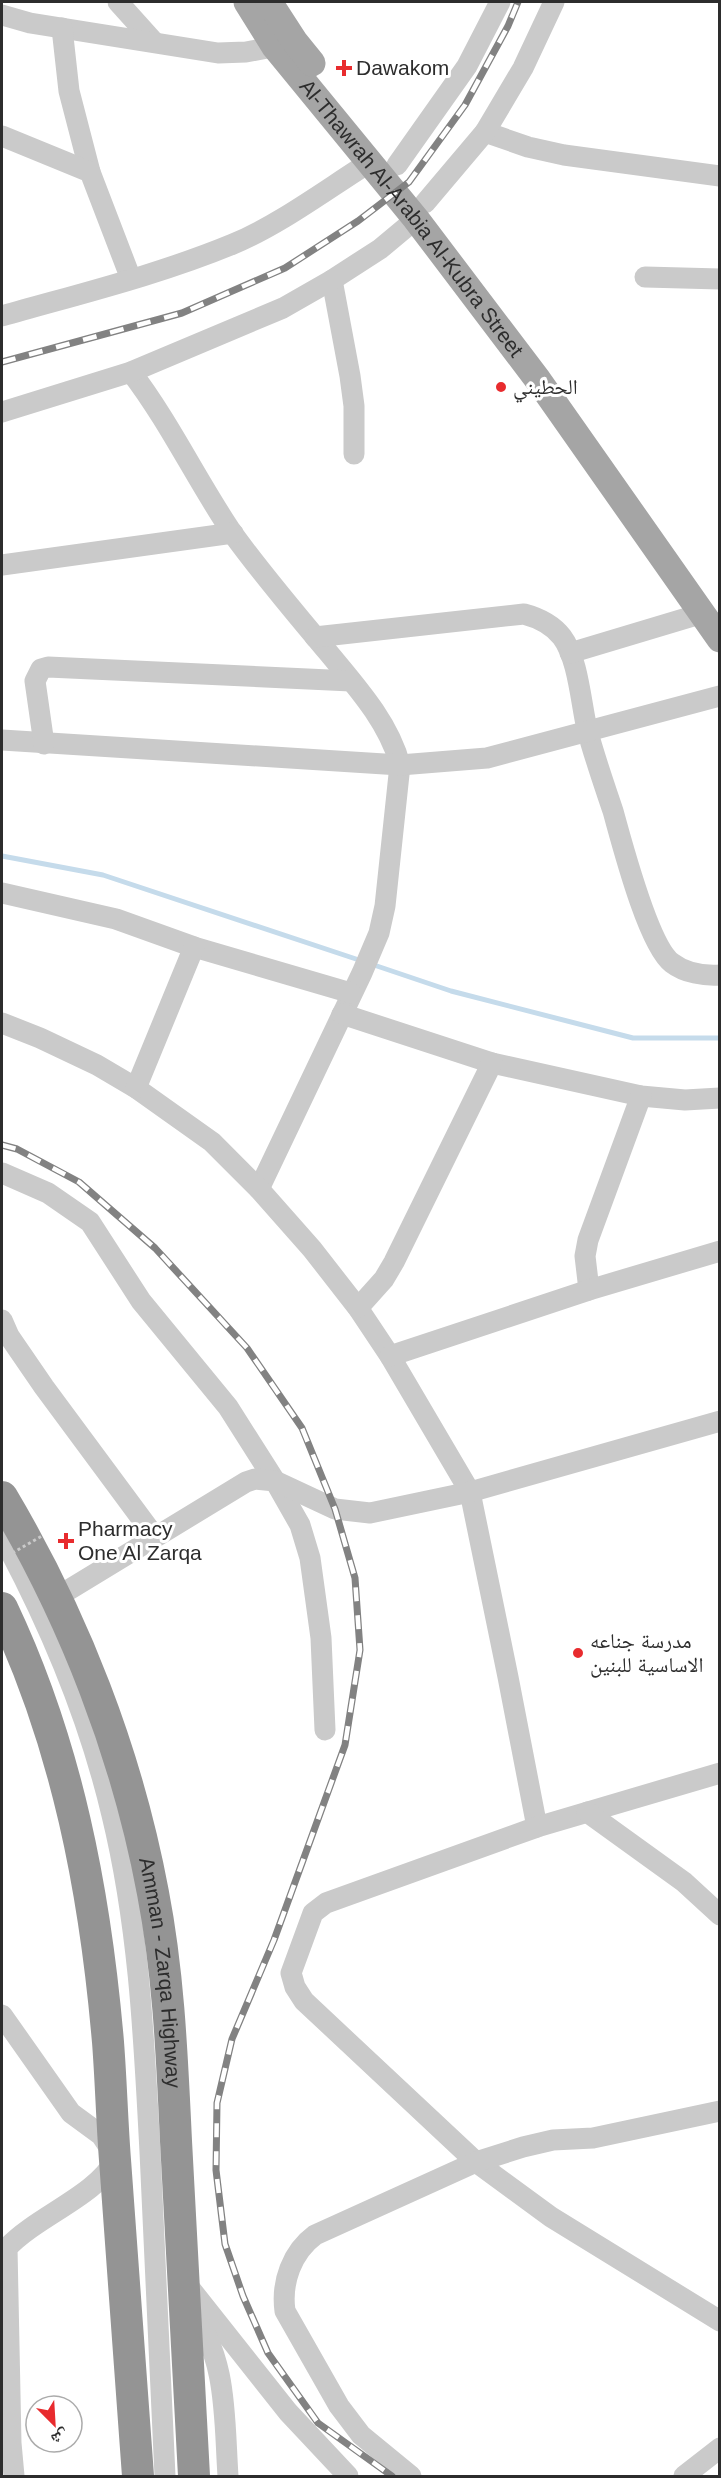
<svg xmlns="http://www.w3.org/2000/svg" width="721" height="2478" font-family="Helvetica,'Noto Naskh Arabic',sans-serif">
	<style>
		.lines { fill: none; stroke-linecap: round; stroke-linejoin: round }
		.stream { stroke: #c5dbeb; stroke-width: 5 }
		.minor { stroke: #cacaca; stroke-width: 21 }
		.major { stroke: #a5a5a5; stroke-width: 27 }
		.highway { stroke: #949494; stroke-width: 32 }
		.rail-casing { stroke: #828282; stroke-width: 7 }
		.rail { stroke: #fff; stroke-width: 4.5; stroke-dasharray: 14; stroke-linecap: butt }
		.path-bridge { stroke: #cacaca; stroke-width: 3; stroke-dasharray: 3 3; stroke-linecap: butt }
		.poi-dot { fill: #e82b2e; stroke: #fff; stroke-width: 2 }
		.labels { text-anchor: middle; stroke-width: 6; stroke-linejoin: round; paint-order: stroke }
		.poi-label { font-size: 21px; fill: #2d2d2d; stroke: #fff; text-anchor: start }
		.street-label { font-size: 21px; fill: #2d2d2d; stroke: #fff }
	</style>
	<rect width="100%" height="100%" fill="#fff"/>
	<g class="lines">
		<g class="stream">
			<polyline points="2,856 103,875 362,961"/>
			<polyline points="371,964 451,991 633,1038 720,1038"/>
		</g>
		<g class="minor">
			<polyline points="118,2 154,42"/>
			<polyline points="2,15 30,23 218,53 246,52 288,44"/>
			<polyline points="62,28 69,91 90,172"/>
			<polyline points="485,132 528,147 564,155 720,176"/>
			<polyline points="2,136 90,172 131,279"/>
			<polyline points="397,165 467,66 500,2"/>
			<polyline points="425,203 485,132 523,68 554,2"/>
			<polyline points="645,277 720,279"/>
			<polyline points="332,280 350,376 354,406 354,454"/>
			<path d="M2,316C79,294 158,275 233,244C279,225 327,189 370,162"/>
			<path d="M131,372C170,423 197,481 233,534C262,574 295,613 327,651C355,685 389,722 400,765L385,906L379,933L362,973L259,1189"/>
			<polyline points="2,412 131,372 283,308 332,280 380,249 416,219"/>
			<polyline points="2,565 233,533"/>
			<path d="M315,637L524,614C539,618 552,624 562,637C578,658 581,703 587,729C594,756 604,784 613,811C622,843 648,945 672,963C685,973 704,976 720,975"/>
			<polyline points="570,653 700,614"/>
			<polyline points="2,740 400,765 487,758 720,696"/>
			<polyline points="44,744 35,681 41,669 48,667 351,681"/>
			<polyline points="2,893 116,919 194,947 351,993"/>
			<polyline points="342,1014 492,1063 641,1096 685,1100 720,1098"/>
			<polyline points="2,1023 40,1038 97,1065 136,1088 212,1142 259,1189 312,1249 358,1308 390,1356 470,1492 508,1677 537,1827"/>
			<polyline points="136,1088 194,947"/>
			<polyline points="2,1173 48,1193 90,1222 141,1301 228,1407 275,1481 300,1525 310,1558 321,1638 325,1730"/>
			<polyline points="589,1290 585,1256 588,1240 641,1096"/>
			<polyline points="358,1308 384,1279 394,1262 492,1063"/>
			<polyline points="2,1320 9,1336 44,1387 155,1537"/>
			<polyline points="390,1356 589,1290 720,1251"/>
			<path d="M2,1536C49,1623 89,1718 112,1815C139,1926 144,2038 150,2152C155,2260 160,2368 165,2476"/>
			<polyline points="57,1597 246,1482 255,1479 275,1481 335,1509 370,1513 470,1492 720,1421"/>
			<polyline points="720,1773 537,1827 326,1903 313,1913 291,1973 295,1987 304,2001 476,2162 551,2217 720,2321"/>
			<polyline points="587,1812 684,1882 720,1915"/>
			<path d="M2,2015L71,2113L101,2135L109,2147L115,2160C96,2196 37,2216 7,2248L11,2443L14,2476"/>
			<polyline points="185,2282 288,2412 348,2476"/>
			<path d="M189,2308C228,2356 224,2418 228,2476"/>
			<path d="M411,2476L361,2435L339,2406L285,2311C281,2282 292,2252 315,2235L476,2162L523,2147L553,2140L593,2138L720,2111"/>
			<polyline points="684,2476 720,2448"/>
		</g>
		<g class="major">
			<path id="s1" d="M247,2L275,47L416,219L538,380L720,639"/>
			<polyline points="269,2 295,42 312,63"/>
		</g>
		<g class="highway">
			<path id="s2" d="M2,1497C74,1618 127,1754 153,1893C169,1976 172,2058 176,2141C183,2253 188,2365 194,2476"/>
			<path d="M2,1608C67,1745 95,1891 108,2042C111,2081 112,2121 115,2160C122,2265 131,2371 138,2476"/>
		</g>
		<defs>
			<g id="rail">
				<polyline points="2,362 182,313 285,268 358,221 409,182 465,105 508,26 518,2"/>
				<polyline points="2,1145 17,1149 79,1182 155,1248 247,1348 302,1428 335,1509 355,1578 360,1650 345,1745 274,1940 232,2039 217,2103 216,2170 225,2244 243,2296 268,2353 318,2423 392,2476"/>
			</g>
		</defs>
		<use href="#rail" class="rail-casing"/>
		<use href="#rail" class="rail"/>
		<polyline class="path-bridge" points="2,1559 42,1536"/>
	</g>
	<g class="poi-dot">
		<path d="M341 59h6v6h6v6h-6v6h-6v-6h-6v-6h6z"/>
		<circle cx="501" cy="387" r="6"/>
		<path d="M63 1532h6v6h6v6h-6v6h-6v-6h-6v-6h6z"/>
		<circle cx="578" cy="1653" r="6"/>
	</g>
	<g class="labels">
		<g class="poi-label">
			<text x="356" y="75">Dawakom</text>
			<text x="513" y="394">الحطيني</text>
			<text x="78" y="1536">Pharmacy<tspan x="78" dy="24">One Al Zarqa</tspan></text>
			<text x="590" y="1648">مدرسة جناعه<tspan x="590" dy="24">الاساسية للبنين</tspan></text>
		</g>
		<g class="street-label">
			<text dy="7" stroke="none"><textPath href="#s1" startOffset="272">Al-Thawrah Al-Arabia Al-Kubra Street</textPath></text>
			<text dy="7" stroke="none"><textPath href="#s2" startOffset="506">Amman - Zarqa Highway</textPath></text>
		</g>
	</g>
	<rect width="721" height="2478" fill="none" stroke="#2d2d2d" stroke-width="6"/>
	<g transform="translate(54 2424) rotate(156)"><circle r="28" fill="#ffffff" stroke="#ababab" stroke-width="1.5"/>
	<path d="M0-4.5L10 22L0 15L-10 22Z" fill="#e82b2e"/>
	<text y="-9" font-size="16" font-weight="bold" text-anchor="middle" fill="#2d2d2d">ش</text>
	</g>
</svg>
